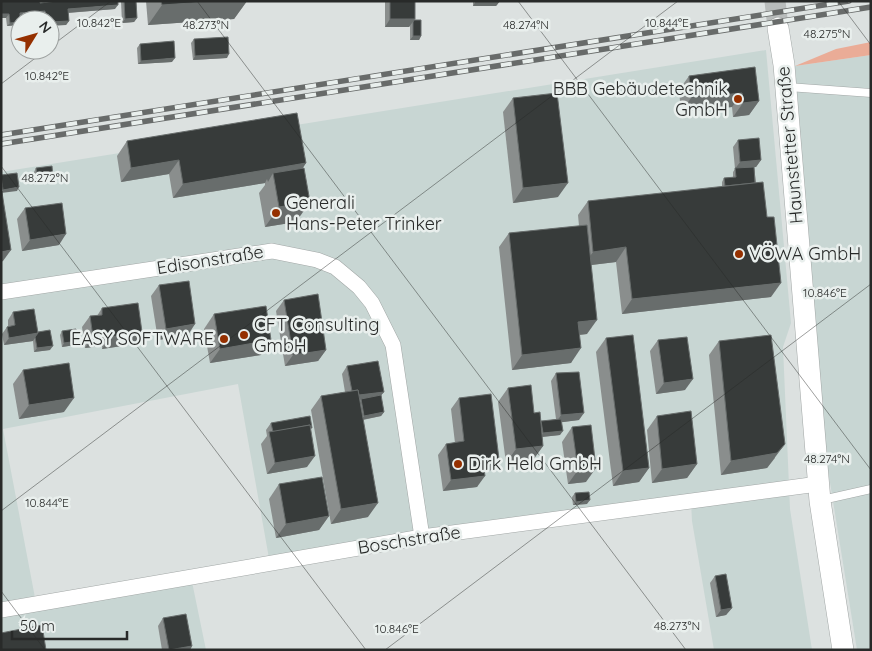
<svg xmlns="http://www.w3.org/2000/svg" width="872" height="651" font-family="Quicksand,sans-serif">
	<style>
		.built { fill: #c8d6d3 }
		.green { fill: #eaac97 }
		.lines { fill: none; stroke-linecap: round; stroke-linejoin: round }
		.secondary-tunnel { stroke: #b8bcbb; stroke-width: 21; stroke-dasharray: 21 11; stroke-linecap: butt }
		.lane-casing { stroke: #a2a7a6; stroke-width: 9 }
		.street-casing { stroke: #a2a7a6; stroke-width: 16 }
		.secondary-casing { stroke: #a2a7a6; stroke-width: 22 }
		.lane { stroke: #fff; stroke-width: 8 }
		.street { stroke: #fff; stroke-width: 15 }
		.secondary { stroke: #fff; stroke-width: 21 }
		.rail-casing { stroke: #686b6a; stroke-width: 5.5 }
		.rail { stroke: #e9efed; stroke-width: 4; stroke-dasharray: 11; stroke-linecap: butt }
		.wall { fill: #8a8e8d }
		.shaded-wall { fill: #686d6c }
		.building { fill: #373b3a; stroke: #686d6c }
		.ticks { fill: none; stroke: #282a29; stroke-width: 1; stroke-opacity: 0.45 }
		.poi-dot { fill: #953000; stroke: #e9efed; stroke-width: 2 }
		.labels { text-anchor: middle; stroke-width: 5; stroke-linejoin: round; paint-order: stroke }
		.poi-label { font-size: 18px; fill: #282a29; stroke: #e9efed; text-anchor: start }
		.street-label { font-size: 18px; fill: #282a29; stroke: #e9efed }
		.ticks-label { font-size: 12px; text-anchor: middle; fill: #282a29; stroke: #e9efed; stroke-width: 5; stroke-linejoin: round; paint-order: stroke }
	</style>
	<rect width="100%" height="100%" fill="#dce1e0"/>
	<g class="built">
		<polygon points="766,50 791,323 783,347 790,509 812,650 714,650 692,521 691,502 270,564 238,384 3,429 36,603 191,577 206,650 1,650 1,172"/>
		<polygon points="871,55 871,650 857,650 827,464 795,66"/>
	</g>
	<polygon class="green" points="871,42 871,55 795,66 836,49"/>
	<g class="lines">
		<polyline class="secondary-tunnel" points="775,1 778,28"/>
		<defs>
			<g id="lane">
				<polyline points="788,87 871,93"/>
				<polyline points="822,500 871,489"/>
			</g>
			<g id="street">
				<polyline points="1,292 272,251 317,260 335,267 359,287 372,303 393,345 422,537"/>
				<polyline points="1,610 422,537 818,484"/>
			</g>
			<polyline id="secondary" points="778,28 784,65 820,501 843,650"/>
		</defs>
		<use href="#lane" class="lane-casing"/>
		<use href="#street" class="street-casing"/>
		<use href="#secondary" class="secondary-casing"/>
		<use href="#lane" class="lane"/>
		<use href="#street" class="street"/>
		<use href="#secondary" class="secondary"/>
		<defs>
			<g id="rail">
				<polyline points="1,135 849,1"/>
				<polyline points="1,144 871,7"/>
			</g>
		</defs>
		<use href="#rail" class="rail-casing"/>
		<use href="#rail" class="rail"/>
	</g>
	<g class="wall">
		<polygon points="1,1 40,3 115,9 68,13 69,21 66,25 50,20 47,20 47,19 43,19 42,14 20,16 18,25 7,26 6,18 1,18"/>
		<polygon points="121,1 136,1 137,18 134,22 122,23"/>
		<polygon points="146,1 247,1 234,19 148,25"/>
		<polygon points="385,1 415,1 414,20 421,36 419,40 410,40 410,26 409,27 385,27"/>
		<polygon points="473,1 500,1 496,6 473,6"/>
		<polygon points="194,39 227,58 193,60 191,43"/>
		<polygon points="140,44 172,62 138,64 137,48"/>
		<polygon points="755,67 759,101 749,115 733,117 732,107 681,112 679,90 689,76"/>
		<polygon points="513,98 558,197 513,203 503,112"/>
		<polygon points="738,140 761,160 756,167 754,167 771,297 622,314 616,262 591,265 587,334 579,335 571,363 512,370 499,247 509,233 579,226 578,215 588,201 722,187 722,182 724,178 733,177 733,172 735,169 733,147"/>
		<polygon points="127,141 306,163 302,169 296,222 265,227 259,193 265,185 265,183 173,198 169,174 121,182 117,156"/>
		<polygon points="36,168 53,177 50,180 35,183 34,172"/>
		<polygon points="25,208 59,245 22,251 17,219"/>
		<polygon points="159,285 188,335 158,340 151,296"/>
		<polygon points="284,300 326,350 318,361 285,366 276,311"/>
		<polygon points="102,308 135,344 102,349 102,346 85,348 82,327 90,316 97,316"/>
		<polygon points="13,312 38,332 50,350 34,352 33,341 4,345 2,334 7,327 8,326 8,320"/>
		<polygon points="214,314 261,355 210,363 204,329"/>
		<polygon points="62,331 75,345 62,347 60,335"/>
		<polygon points="606,338 649,468 639,482 613,486 596,352"/>
		<polygon points="658,340 685,390 656,394 650,351"/>
		<polygon points="719,341 775,458 767,468 721,475 709,355"/>
		<polygon points="347,366 384,392 381,395 384,412 381,416 363,420 368,517 331,524 311,410 321,396 345,392 342,374"/>
		<polygon points="23,370 64,412 19,419 13,384"/>
		<polygon points="556,373 579,420 562,422 560,435 542,437 543,446 533,460 506,463 498,402 508,388 534,413 541,422 556,419 551,381"/>
		<polygon points="459,398 499,459 492,470 484,471 477,487 443,491 438,455 446,444 455,443 451,409"/>
		<polygon points="657,416 697,464 687,478 652,483 647,430"/>
		<polygon points="271,423 312,428 310,429 307,467 267,474 261,444 267,436 266,430"/>
		<polygon points="572,427 586,482 568,484 562,442"/>
		<polygon points="279,484 329,516 319,530 276,538 269,499"/>
		<polygon points="575,493 587,504 573,505 572,497"/>
		<polygon points="715,576 732,608 726,615 716,617 710,583"/>
		<polygon points="163,618 192,646 190,650 162,650 158,626"/>
	</g>
	<g class="shaded-wall">
		<polygon points="221,1 247,1 234,19 148,25 162,5"/>
		<polygon points="476,1 500,1 496,6 473,6"/>
		<polygon points="118,5 115,9 65,13 68,9"/>
		<polygon points="45,11 42,14 17,16 20,13"/>
		<polygon points="1,14 9,14 6,18 1,18"/>
		<polygon points="45,15 49,15 47,19 43,19"/>
		<polygon points="137,18 134,22 122,23 125,19"/>
		<polygon points="390,19 415,19 409,27 385,27"/>
		<polygon points="69,21 66,25 50,26 50,22"/>
		<polygon points="20,22 18,25 7,26 10,23"/>
		<polygon points="413,36 421,36 419,40 410,40"/>
		<polygon points="229,54 227,58 193,60 195,56"/>
		<polygon points="175,58 172,62 138,64 141,61"/>
		<polygon points="742,93 732,107 681,112 691,98"/>
		<polygon points="759,101 749,115 733,117 743,103"/>
		<polygon points="179,160 169,174 121,182 131,168"/>
		<polygon points="761,160 756,167 735,169 740,162"/>
		<polygon points="306,163 296,178 273,173 268,182 267,179 265,183 173,198 183,184"/>
		<polygon points="53,177 50,180 35,183 38,179"/>
		<polygon points="568,183 558,197 513,203 523,188"/>
		<polygon points="19,187 17,191 1,193 3,190"/>
		<polygon points="310,202 296,222 265,227 279,207"/>
		<polygon points="66,234 59,245 22,251 30,240"/>
		<polygon points="626,247 616,262 583,266 593,252"/>
		<polygon points="11,250 3,261 1,262 1,252"/>
		<polygon points="781,283 771,297 622,314 632,299"/>
		<polygon points="597,320 587,334 568,336 578,322"/>
		<polygon points="195,324 188,335 158,340 166,329"/>
		<polygon points="142,332 135,344 102,349 110,337"/>
		<polygon points="38,333 33,341 4,345 9,338"/>
		<polygon points="109,335 102,346 85,348 93,337"/>
		<polygon points="271,340 261,355 210,363 220,349"/>
		<polygon points="78,341 75,345 62,347 64,343"/>
		<polygon points="53,346 50,350 34,352 37,348"/>
		<polygon points="581,348 571,363 512,370 522,355"/>
		<polygon points="326,350 318,361 285,366 293,355"/>
		<polygon points="693,379 685,390 656,394 664,383"/>
		<polygon points="384,392 378,399 361,399 359,402 353,396"/>
		<polygon points="74,398 64,412 19,419 29,405"/>
		<polygon points="384,412 381,416 361,420 364,416"/>
		<polygon points="584,413 579,420 556,423 561,415"/>
		<polygon points="563,431 560,435 541,437 543,433"/>
		<polygon points="785,444 767,468 721,475 731,461"/>
		<polygon points="543,446 533,460 506,463 516,449"/>
		<polygon points="315,456 307,467 267,474 275,463"/>
		<polygon points="499,459 492,470 475,472 483,461"/>
		<polygon points="697,464 687,478 652,483 662,469"/>
		<polygon points="596,468 586,482 568,484 578,470"/>
		<polygon points="649,468 639,482 613,486 623,471"/>
		<polygon points="485,476 477,487 443,491 451,480"/>
		<polygon points="590,500 587,504 573,505 576,502"/>
		<polygon points="378,503 368,517 331,524 341,509"/>
		<polygon points="329,516 319,530 276,538 286,524"/>
		<polygon points="732,608 726,615 716,617 721,610"/>
		<polygon points="192,646 190,650 172,650"/>
	</g>
	<g class="building">
		<polygon points="1,1 40,1 40,3 57,1 118,1 118,5 68,9 69,21 50,22 49,15 45,15 45,11 20,13 20,22 10,23 9,14 1,14"/>
		<polygon points="124,1 136,1 137,18 125,19"/>
		<polygon points="161,1 221,1 162,5"/>
		<rect x="390" y="1" width="25" height="18"/>
		<polygon points="414,20 421,20 421,36 413,36 413,22"/>
		<polygon points="228,37 229,54 195,56 194,39"/>
		<polygon points="174,41 175,58 141,61 140,44"/>
		<polygon points="755,67 759,101 743,103 742,93 691,98 689,76"/>
		<polygon points="557,93 568,183 523,188 513,98"/>
		<polygon points="297,113 306,163 183,184 179,160 131,168 127,141"/>
		<polygon points="759,138 761,160 740,162 738,140"/>
		<polygon points="52,166 53,177 38,179 36,168"/>
		<polygon points="754,167 755,183 725,186 724,178 736,177 735,168"/>
		<polygon points="304,168 310,202 279,207 273,173"/>
		<polygon points="17,173 19,187 3,190 1,175"/>
		<polygon points="763,182 767,217 774,217 781,283 632,299 626,247 593,252 588,201"/>
		<polygon points="1,186 11,250 1,252"/>
		<polygon points="62,203 66,234 30,240 25,208"/>
		<polygon points="587,225 597,320 578,322 581,348 522,355 509,233"/>
		<polygon points="189,281 195,324 166,329 159,285"/>
		<polygon points="318,294 326,350 293,355 284,300"/>
		<polygon points="138,303 142,332 110,337 109,335 93,337 90,316 102,315 102,308"/>
		<polygon points="266,306 271,340 220,349 214,314"/>
		<polygon points="34,309 38,333 9,338 7,327 15,325 13,312"/>
		<polygon points="76,329 78,341 64,343 62,331"/>
		<polygon points="50,330 53,346 37,348 35,337 38,333 38,332"/>
		<polygon points="633,335 649,468 623,471 606,338"/>
		<polygon points="771,335 785,444 777,453 731,461 719,341"/>
		<polygon points="687,337 693,379 664,383 658,340"/>
		<polygon points="378,361 384,392 359,395 358,390 352,391 347,366"/>
		<polygon points="69,363 74,398 29,405 23,370"/>
		<polygon points="579,372 584,413 561,415 556,373"/>
		<polygon points="531,385 534,413 540,412 543,446 516,449 508,388"/>
		<polygon points="358,390 378,503 341,509 321,396"/>
		<polygon points="491,394 499,459 483,461 485,476 451,480 446,444 464,441 459,398"/>
		<polygon points="381,395 384,412 364,416 361,399"/>
		<polygon points="691,411 697,464 662,469 657,416"/>
		<polygon points="310,416 312,428 310,428 310,425 273,432 271,423"/>
		<polygon points="561,419 563,431 543,433 541,421"/>
		<polygon points="310,425 315,456 275,463 269,432"/>
		<polygon points="591,425 596,468 578,470 572,427"/>
		<polygon points="322,477 329,516 286,524 279,484"/>
		<polygon points="589,492 590,500 576,502 575,493"/>
		<polygon points="726,574 732,608 721,610 715,576"/>
		<polygon points="186,614 192,646 169,650 163,618"/>
		<polygon points="42,625 46,650 1,650 1,633"/>
	</g>
	<path class="ticks" d="M197,1L686,650M518,1L871,470M838,1L871,45M50,47L111,1M1,84L46,50M1,166L366,650M1,511L678,1M1,591L45,650M385,650L871,284"/>
	<g class="poi-dot">
		<circle cx="738" cy="99" r="5"/>
		<circle cx="276" cy="213" r="5"/>
		<circle cx="739" cy="254" r="5"/>
		<circle cx="244" cy="335" r="5"/>
		<circle cx="224" cy="339" r="5"/>
		<circle cx="458" cy="464" r="5"/>
	</g>
	<g class="labels">
		<g class="poi-label">
			<text x="728" y="95" text-anchor="end">BBB Gebäudetechnik<tspan x="728" dy="21">GmbH</tspan></text>
			<text x="286" y="209">Generali<tspan x="286" dy="21">Hans-Peter Trinker</tspan></text>
			<text x="749" y="260">VÖWA GmbH</text>
			<text x="254" y="331">CFT Consulting<tspan x="254" dy="21">GmbH</tspan></text>
			<text x="214" y="345" text-anchor="end">EASY SOFTWARE</text>
			<text x="468" y="470">Dirk Held GmbH</text>
		</g>
		<g class="street-label">
			<text transform="translate(790 145) rotate(-95)" y="6">Haunstetter Straße</text>
			<text transform="translate(210 260) rotate(-9)" y="6">Edisonstraße</text>
			<text transform="translate(409 540) rotate(-9)" y="6">Boschstraße</text>
		</g>
	</g>
	<g class="ticks-label">
		<text x="99" y="27">10.842°E</text>
		<text x="667" y="27">10.844°E</text>
		<text x="206" y="29">48.273°N</text>
		<text x="526" y="29">48.274°N</text>
		<text x="827" y="38">48.275°N</text>
		<text x="47" y="80">10.842°E</text>
		<text x="45" y="182">48.272°N</text>
		<text x="825" y="297">10.846°E</text>
		<text x="827" y="463">48.274°N</text>
		<text x="47" y="507">10.844°E</text>
		<text x="677" y="630">48.273°N</text>
		<text x="397" y="633">10.846°E</text>
	</g>
	<rect width="872" height="651" fill="none" stroke="#282a29" stroke-width="5"/>
	<g transform="translate(35 35) rotate(53)"><circle r="24" fill="#e9efed" stroke="#9ca09f"/>
	<path d="M0-4L9 19L0 12L-9 19Z" fill="#953000"/>
	<text y="-8" font-size="14" font-weight="bold" text-anchor="middle" fill="#282a29">N</text>
	</g>
	<path d="M12 631v8h115v-8" fill="none" stroke="#282a29" stroke-width="2.5"/>
	<text x="20" y="631" font-size="15" fill="#282a29" stroke="#e9efed" stroke-width="4" paint-order="stroke">50 m</text>
</svg>
